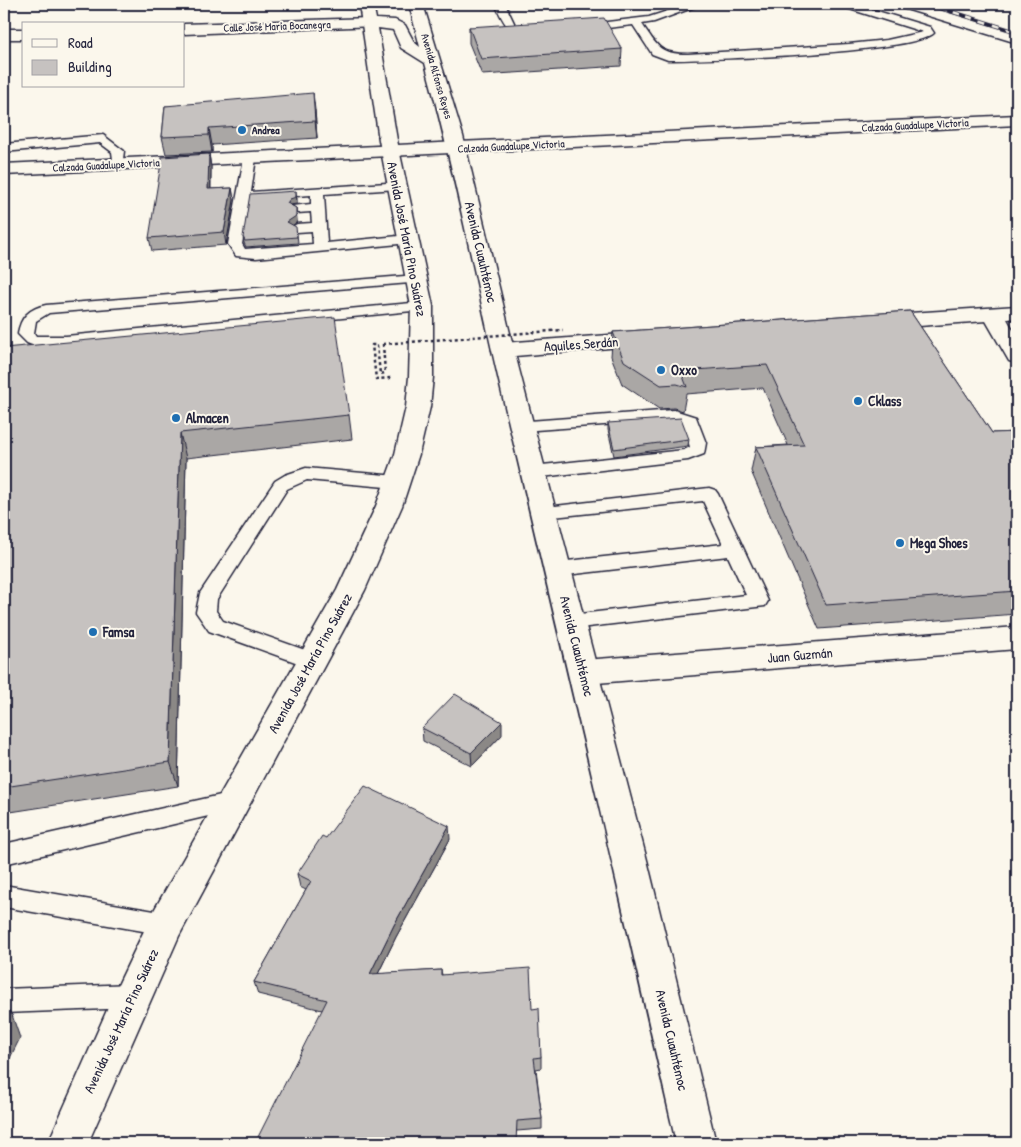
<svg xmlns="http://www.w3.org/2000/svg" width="1021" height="1147" font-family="'Patrick Hand',sans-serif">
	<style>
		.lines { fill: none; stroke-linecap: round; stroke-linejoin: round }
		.service-casing { stroke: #22223b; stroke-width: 3 }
		.minor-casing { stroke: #22223b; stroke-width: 3 }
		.tertiary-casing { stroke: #22223b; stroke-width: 3 }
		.trunk-casing { stroke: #22223b; stroke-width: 3 }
		.path { stroke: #22223b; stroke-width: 2.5; stroke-dasharray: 3 3; stroke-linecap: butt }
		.service { fill: #fbf7ec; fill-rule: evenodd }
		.minor { fill: #fbf7ec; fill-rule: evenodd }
		.tertiary { fill: #fbf7ec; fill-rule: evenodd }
		.trunk { fill: #fbf7ec; fill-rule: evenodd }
		.rail-casing { stroke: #22223b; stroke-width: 4 }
		.rail { stroke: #fbf7ec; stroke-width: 2.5; stroke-dasharray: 7; stroke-linecap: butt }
		.path-bridge { stroke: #22223b; stroke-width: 2.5; stroke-dasharray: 3 3; stroke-linecap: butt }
		.wall { fill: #aaa7a5; stroke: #22223b }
		.shaded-wall { fill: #8b8886; stroke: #22223b }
		.building { fill: #c6c2c0; stroke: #22223b }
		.poi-dot { fill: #1f6fb2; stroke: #fbf7ec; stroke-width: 2 }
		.labels { text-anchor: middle; stroke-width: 4; stroke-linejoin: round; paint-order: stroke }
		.far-street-label { font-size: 11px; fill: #22223b; stroke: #fbf7ec }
		.far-poi-label { font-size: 11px; font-weight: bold; fill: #22223b; stroke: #fbf7ec; text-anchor: start }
		.street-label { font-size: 14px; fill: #22223b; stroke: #fbf7ec }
		.poi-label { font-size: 14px; font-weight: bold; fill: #22223b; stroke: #fbf7ec; text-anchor: start }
	</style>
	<rect width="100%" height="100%" fill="#fbf7ec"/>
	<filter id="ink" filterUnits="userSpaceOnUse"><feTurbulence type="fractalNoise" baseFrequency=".02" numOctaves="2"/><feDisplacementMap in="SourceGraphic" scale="10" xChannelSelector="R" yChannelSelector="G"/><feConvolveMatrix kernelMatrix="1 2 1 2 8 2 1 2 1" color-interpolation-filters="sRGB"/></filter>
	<g filter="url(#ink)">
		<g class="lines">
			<defs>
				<g id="service">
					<path d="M495,4H505L515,25L521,29L534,30V34C510,39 504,23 495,4Z"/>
					<path d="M689,4H703L654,22L642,24C658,47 659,54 688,54L849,44L887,40L923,32L840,6L839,4H854L930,27L934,33C914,53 707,60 668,60L652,54L633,25L582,31L577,28L582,25L649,17Z"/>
					<polygon points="103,135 124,151 122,167 114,167 112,152 100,143 4,152 4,144"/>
					<path d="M250,154L256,158L251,192L402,182L403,185L397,189L324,194L327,243L409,235L416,239L409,243L256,258L236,256L228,244L244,158ZM311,195V204L292,206L290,209L297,213L311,212L312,223L297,224L290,228L297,232L312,231L313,244L245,249L242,244L250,199Z"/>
					<path d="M417,275L424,279L422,282L49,313L36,321L34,333L36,336H66L422,302L427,303L429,306L422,310L66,346L32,345L27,343L18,334C20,317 30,308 46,305Z"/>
					<polygon points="674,410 696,417 706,443 704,454 688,460 533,478 527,476 524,472 527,468 533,466 684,450 690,447 683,424 672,420 522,431 516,430 514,426 516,422"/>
					<polygon points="306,468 397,476 403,478 406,482 403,486 397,488 307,480 287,489 217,599 216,611 223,621 319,655 322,660 319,665 312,668 209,631 196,612 200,593 275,481 285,475"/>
					<polygon points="709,488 715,490 718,494 768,601 765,606 571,629 564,627 561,622 564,617 571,615 746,595 728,556 558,576 551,574 549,569 551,564 558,562 723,544 703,501 544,518 538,516 535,512 538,508"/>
					<polygon points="234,792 242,794 245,801 242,808 234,810 4,864 4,844"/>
					<polygon points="4,885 166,913 175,916 178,924 175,932 166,935 4,907"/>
					<polygon points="132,984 141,987 145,996 141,1005 132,1008 4,1013 4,989"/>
				</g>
				<g id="minor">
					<polygon points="370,18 378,23 375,26 184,34 184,24"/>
					<rect x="4" y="29" width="20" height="10"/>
					<polygon points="1017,306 1017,318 1007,319 1017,337 1017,363 1009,361 986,321 879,329 871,327 868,322 871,317 879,315"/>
					<polygon points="649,332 657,334 660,339 657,344 503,357 495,355 492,350 495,345 503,343"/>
					<polygon points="1017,627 1017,649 584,684 573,680 569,672 573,664 584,660"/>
				</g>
				<g id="tertiary">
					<polygon points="897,4 919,4 1017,33 1017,43 899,7"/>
					<polygon points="1017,115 1017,125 4,175 4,164"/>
				</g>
				<path id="trunk" d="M359,4H373L376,19L395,20L405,25L414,42L420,47L409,4H423L463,136L514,350L648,864L716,1143H676C620,893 561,643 502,394C476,284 455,172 425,63L401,48L393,30L378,28L397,140L433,306V377L430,407L419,454L402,506L365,590L179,936L88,1143H48L119,983L153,912L337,590L376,506L395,454L406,407L409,377L411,306L379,140Z"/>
			</defs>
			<use href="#service" class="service-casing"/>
			<use href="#minor" class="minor-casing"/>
			<use href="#tertiary" class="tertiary-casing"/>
			<use href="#trunk" class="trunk-casing"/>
			<polyline class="path" points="383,344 385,373 380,374 377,345 372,345 376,379 391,378"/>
			<use href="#service" class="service"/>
			<use href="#minor" class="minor"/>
			<use href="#tertiary" class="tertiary"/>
			<use href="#trunk" class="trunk"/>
			<defs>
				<polyline id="rail" points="927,4 1017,32"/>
			</defs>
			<use href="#rail" class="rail-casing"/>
			<use href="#rail" class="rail"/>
			<polyline class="path-bridge" points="383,344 563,330"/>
		</g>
		<g class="wall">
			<polygon points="469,27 622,49 621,66 482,75 469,43"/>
			<polygon points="165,106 315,110 317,138 212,145 212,152 166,154 162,137"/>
			<polygon points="209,154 211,167 211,189 232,188 234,200 226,245 152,251 149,238"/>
			<polygon points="297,198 297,204 290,205 296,208 297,222 293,225 297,234 298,243 246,247 244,243 243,237"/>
			<polygon points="910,311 992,433 1017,432 1017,614 819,629 751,471 756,447 788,445 763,388 686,394 683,411 674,408 659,409 622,384 611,356 613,332"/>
			<polygon points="4,348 349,415 352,439 186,458 178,786 4,813"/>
			<polygon points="608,423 689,439 688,446 614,456 608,430"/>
			<polygon points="422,728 502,735 472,766 423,741"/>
			<polygon points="326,838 450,839 396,937 378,974 441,970 442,975 532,1009 541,1057 541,1068 536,1069 542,1119 542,1129 517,1131 322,1010 258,994 254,982 306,890 300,887 297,874"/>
		</g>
		<g class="shaded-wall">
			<polygon points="313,93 315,110 317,138 315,121"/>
			<polygon points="209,128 212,145 212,152 209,135"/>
			<polygon points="209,154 211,167 210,202 208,189"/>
			<polygon points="232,188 234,200 226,245 224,232"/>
			<polygon points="296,191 297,204 290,205 287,203"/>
			<polygon points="296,208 297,222 288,229 287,222"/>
			<polygon points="180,433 186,458 178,786 170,762"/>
			<polygon points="502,722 502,735 472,766 471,753"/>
			<polygon points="449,826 450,839 396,937 372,986 370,974 394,925"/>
			<polygon points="4,1004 12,1015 20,1038 4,1070"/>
		</g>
		<g class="building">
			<polygon points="604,18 622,49 481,59 469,27"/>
			<polygon points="313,93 315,121 209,128 209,135 162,137 165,106"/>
			<polygon points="209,154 208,189 232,188 224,232 149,238 162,157"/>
			<polygon points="296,191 296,197 290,199 287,203 296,208 296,216 287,222 296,227 297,237 245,241 243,237 250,194"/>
			<polygon points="910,311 992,433 1017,432 1017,591 826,605 756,447 804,445 767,365 681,371 687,387 677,384 661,385 624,361 613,332"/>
			<polygon points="335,317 349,415 180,433 170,762 4,787 4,348"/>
			<polygon points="681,418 689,439 614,449 608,423"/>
			<polygon points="455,694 502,722 471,753 422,728"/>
			<polygon points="365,786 449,826 394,925 370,974 441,970 441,975 530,968 532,1009 539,1008 541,1057 534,1058 542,1119 517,1121 516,1143 255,1143 327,1000 254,982 311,881 297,874 322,836 326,838"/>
			<polygon points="4,1009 8,1022 4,1031"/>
		</g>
	</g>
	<g class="poi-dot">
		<circle cx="242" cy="130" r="5"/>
		<circle cx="661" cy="370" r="5"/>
		<circle cx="858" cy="401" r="5"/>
		<circle cx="176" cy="418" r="5"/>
		<circle cx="900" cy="543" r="5"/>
		<circle cx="93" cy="632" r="5"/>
	</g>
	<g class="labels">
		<g class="far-street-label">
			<text transform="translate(277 26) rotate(-2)" y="4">Calle José María Bocanegra</text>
			<text transform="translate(437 76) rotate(74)" y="4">Avenida Alfonso Reyes</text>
			<text transform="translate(915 125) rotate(-3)" y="4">Calzada Guadalupe Victoria</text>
			<text transform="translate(511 146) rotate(-3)" y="4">Calzada Guadalupe Victoria</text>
			<text transform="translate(106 165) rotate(-3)" y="4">Calzada Guadalupe Victoria</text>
		</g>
		<g class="far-poi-label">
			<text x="252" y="134">Andrea</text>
		</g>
		<g class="street-label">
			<text transform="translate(407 239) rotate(79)" y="5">Avenida José María Pino Suárez</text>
			<text transform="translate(481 252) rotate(77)" y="5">Avenida Cuauhtémoc</text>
			<text transform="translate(581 344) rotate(-4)" y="5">Aquiles Serdán</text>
			<text transform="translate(577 646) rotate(76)" y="5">Avenida Cuauhtémoc</text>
			<text transform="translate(800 655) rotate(-5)" y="5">Juan Guzmán</text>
			<text transform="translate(310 663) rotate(-61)" y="5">Avenida José María Pino Suárez</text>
			<text transform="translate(121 1021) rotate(-65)" y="5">Avenida José María Pino Suárez</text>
			<text transform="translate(672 1040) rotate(77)" y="5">Avenida Cuauhtémoc</text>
		</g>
		<g class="poi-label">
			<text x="671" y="375">Oxxo</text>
			<text x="868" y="406">Cklass</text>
			<text x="186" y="423">Almacen</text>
			<text x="910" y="548">Mega Shoes</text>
			<text x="103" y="637">Famsa</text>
		</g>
	</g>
	<rect width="1021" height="1147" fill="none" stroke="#fbf7ec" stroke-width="20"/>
	<rect x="10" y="10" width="1001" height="1127" fill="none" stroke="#22223b" stroke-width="2" filter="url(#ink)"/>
	<rect x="22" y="22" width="162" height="65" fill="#fbf7ec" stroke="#a4a2a5"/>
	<rect x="32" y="39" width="25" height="8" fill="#fbf7ec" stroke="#a4a2a5"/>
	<text x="68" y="48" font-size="15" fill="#22223b">Road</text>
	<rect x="32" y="60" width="25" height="15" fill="#c6c2c0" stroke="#a4a2a5"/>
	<text x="68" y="72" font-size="15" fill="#22223b">Building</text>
</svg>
